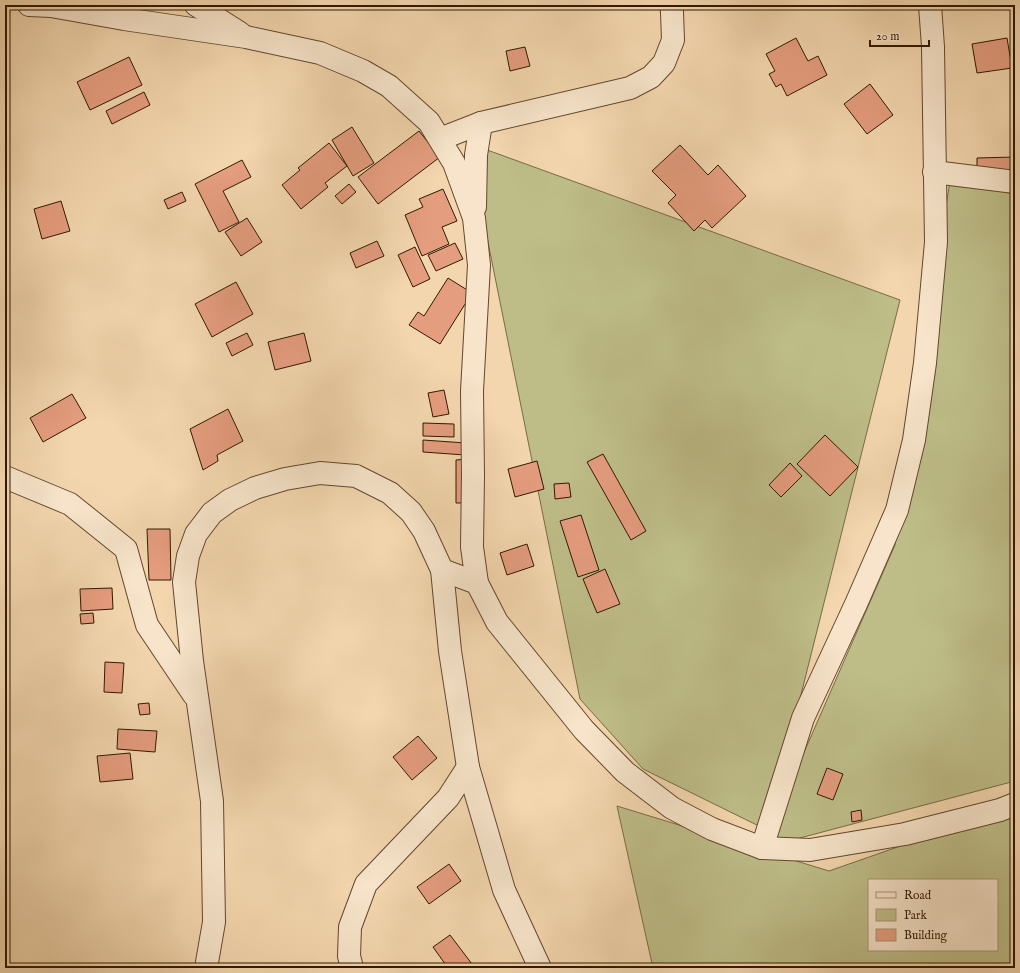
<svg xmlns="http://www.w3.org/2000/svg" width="1020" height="973" font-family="'IM FELL English',serif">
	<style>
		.green { fill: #bebd88; stroke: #786b44; fill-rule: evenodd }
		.building { fill: #e59d7f; stroke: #311900 }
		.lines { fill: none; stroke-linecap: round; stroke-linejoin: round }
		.minor-casing { stroke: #62482c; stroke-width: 24 }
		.minor { stroke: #f7e4ca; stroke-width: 22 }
	</style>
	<rect width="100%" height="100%" fill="#f3d6ae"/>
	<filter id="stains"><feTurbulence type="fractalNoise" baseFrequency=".005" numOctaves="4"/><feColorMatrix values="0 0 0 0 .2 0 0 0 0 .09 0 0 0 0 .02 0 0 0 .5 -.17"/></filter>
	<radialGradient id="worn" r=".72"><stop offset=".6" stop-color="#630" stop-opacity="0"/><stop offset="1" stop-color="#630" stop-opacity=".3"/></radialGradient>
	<g class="green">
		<polygon points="468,143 900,300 767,830 643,769 580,699"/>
		<polygon points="951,174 1015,195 1015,781 762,848 895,545"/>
		<path d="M617,806L829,871L1015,806V968H653ZM869,880H997V950H869Z"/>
	</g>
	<g class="building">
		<polygon points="796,38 808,61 818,56 827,75 787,96 781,84 776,87 769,74 775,71 766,54"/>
		<polygon points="1007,38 1012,68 977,73 972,44"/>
		<polygon points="525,47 530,66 510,71 506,51"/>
		<polygon points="129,57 142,85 90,110 77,82"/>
		<polygon points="870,84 893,115 867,134 844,104"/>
		<polygon points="144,92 150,105 112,124 106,111"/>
		<polygon points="352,127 374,163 353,176 332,140"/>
		<polygon points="419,131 440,157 378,204 358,177"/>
		<polygon points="329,143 347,166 325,183 328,187 301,209 282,185 300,170 298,168"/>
		<polygon points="680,145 708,175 718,165 746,196 712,228 705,220 694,231 668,203 676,195 652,171"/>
		<polygon points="1015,157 1015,170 977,172 977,158"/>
		<polygon points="242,160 251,177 223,191 239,222 219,232 195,184"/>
		<polygon points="349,184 356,192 342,204 335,196"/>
		<polygon points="443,189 457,221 442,227 449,244 422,256 405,215 423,207 419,199"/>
		<polygon points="182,192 186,201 168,209 164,200"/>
		<polygon points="61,201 70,231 42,239 34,209"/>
		<polygon points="247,218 262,242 241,256 225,232"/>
		<polygon points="377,241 384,256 356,268 350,253"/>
		<polygon points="455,243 463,259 436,271 428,255"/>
		<polygon points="415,247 430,279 413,287 398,255"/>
		<polygon points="448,278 472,293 440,344 409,325 418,312 424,316"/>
		<polygon points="236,282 253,314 212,337 195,304"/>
		<polygon points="247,333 253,345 232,356 226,343"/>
		<polygon points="304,333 311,361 275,370 268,342"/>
		<polygon points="444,390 449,414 433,417 428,393"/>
		<polygon points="72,394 86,418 43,442 30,418"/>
		<polygon points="228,409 243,441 217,455 218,461 203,470 190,429"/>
		<polygon points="423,423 454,424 454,437 423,436"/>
		<polygon points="825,435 858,467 830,496 797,464"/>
		<polygon points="423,440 466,443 465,455 423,452"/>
		<polygon points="603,454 646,531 631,540 587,462"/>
		<polygon points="468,459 469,503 456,503 456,460"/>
		<polygon points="537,461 544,489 515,497 508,469"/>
		<polygon points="790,463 802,476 781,497 769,485"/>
		<polygon points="569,483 571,497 555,499 554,484"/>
		<polygon points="581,515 599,570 578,577 560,521"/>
		<polygon points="147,529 170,529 171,580 149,580"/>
		<polygon points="527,544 534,566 507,575 500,553"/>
		<polygon points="605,569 620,604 597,613 583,579"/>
		<polygon points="112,588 113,609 81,611 80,589"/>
		<polygon points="93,613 94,623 81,624 80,614"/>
		<polygon points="105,662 124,663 122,693 104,692"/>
		<polygon points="149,703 150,714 140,715 138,704"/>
		<polygon points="118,729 157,731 155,752 117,749"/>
		<polygon points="418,736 437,758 412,780 393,757"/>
		<polygon points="130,753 133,779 100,782 97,756"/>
		<polygon points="827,768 843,774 833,800 817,794"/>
		<polygon points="861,810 862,820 852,822 851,812"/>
		<polygon points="449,864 461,881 429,904 417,887"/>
		<polygon points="450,935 475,968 448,968 433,947"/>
	</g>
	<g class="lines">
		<defs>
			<g id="minor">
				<polyline points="29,5 51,6 124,19 246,37 320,53 363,71 389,86 429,122 454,163 474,218 479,265 472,391 473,475 472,547 477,583"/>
				<polyline points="196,5 240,33"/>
				<polyline points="440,139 481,123 630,88 651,77 664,63 673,40 672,12 671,5"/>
				<polyline points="934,172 1015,182"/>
				<polyline points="475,207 476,155 481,123"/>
				<polyline points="5,477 70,504 126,549 147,625 194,695"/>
				<polyline points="442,570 450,651 468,767 504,890 540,968"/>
				<polyline points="762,848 803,718 856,604 897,510 914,440 925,363 936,242 933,47 930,5"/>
				<polyline points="206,968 214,922 212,801 192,661 184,582 188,556 196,534 212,513 230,500 255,488 285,479 320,473 356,476 390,493 411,512 424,531 442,570 477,583 497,622 584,730 625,772 672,808 712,829 762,848 810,850 905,834 1000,810 1015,804"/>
				<polyline points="352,968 349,956 350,927 366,884 448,798 468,767"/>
			</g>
		</defs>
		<use href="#minor" class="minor-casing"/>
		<use href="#minor" class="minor"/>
	</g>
	<rect width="1020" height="973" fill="none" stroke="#f3d6ae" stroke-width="20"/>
	<rect x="6" y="6" width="1008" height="961" fill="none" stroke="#311900" stroke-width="2"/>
	<rect x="10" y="10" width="1000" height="953" fill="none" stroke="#311900"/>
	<rect x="868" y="879" width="130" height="72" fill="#f7e4ca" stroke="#a89379"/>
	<rect x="876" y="892" width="20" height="6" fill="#f7e4ca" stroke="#a89379"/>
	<text x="904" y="899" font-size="12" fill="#311900">Road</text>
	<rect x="876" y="909" width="20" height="12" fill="#bebd88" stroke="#a89379"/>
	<text x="904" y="919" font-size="12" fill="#311900">Park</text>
	<rect x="876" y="929" width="20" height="12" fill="#e59d7f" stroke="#a89379"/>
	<text x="904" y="939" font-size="12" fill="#311900">Building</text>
	<path d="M870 40v6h59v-6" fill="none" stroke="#311900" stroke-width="2"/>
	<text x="876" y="40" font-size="12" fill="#311900" stroke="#f7e4ca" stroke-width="3" paint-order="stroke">20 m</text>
	<rect width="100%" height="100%" filter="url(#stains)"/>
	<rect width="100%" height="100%" fill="url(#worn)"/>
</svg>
